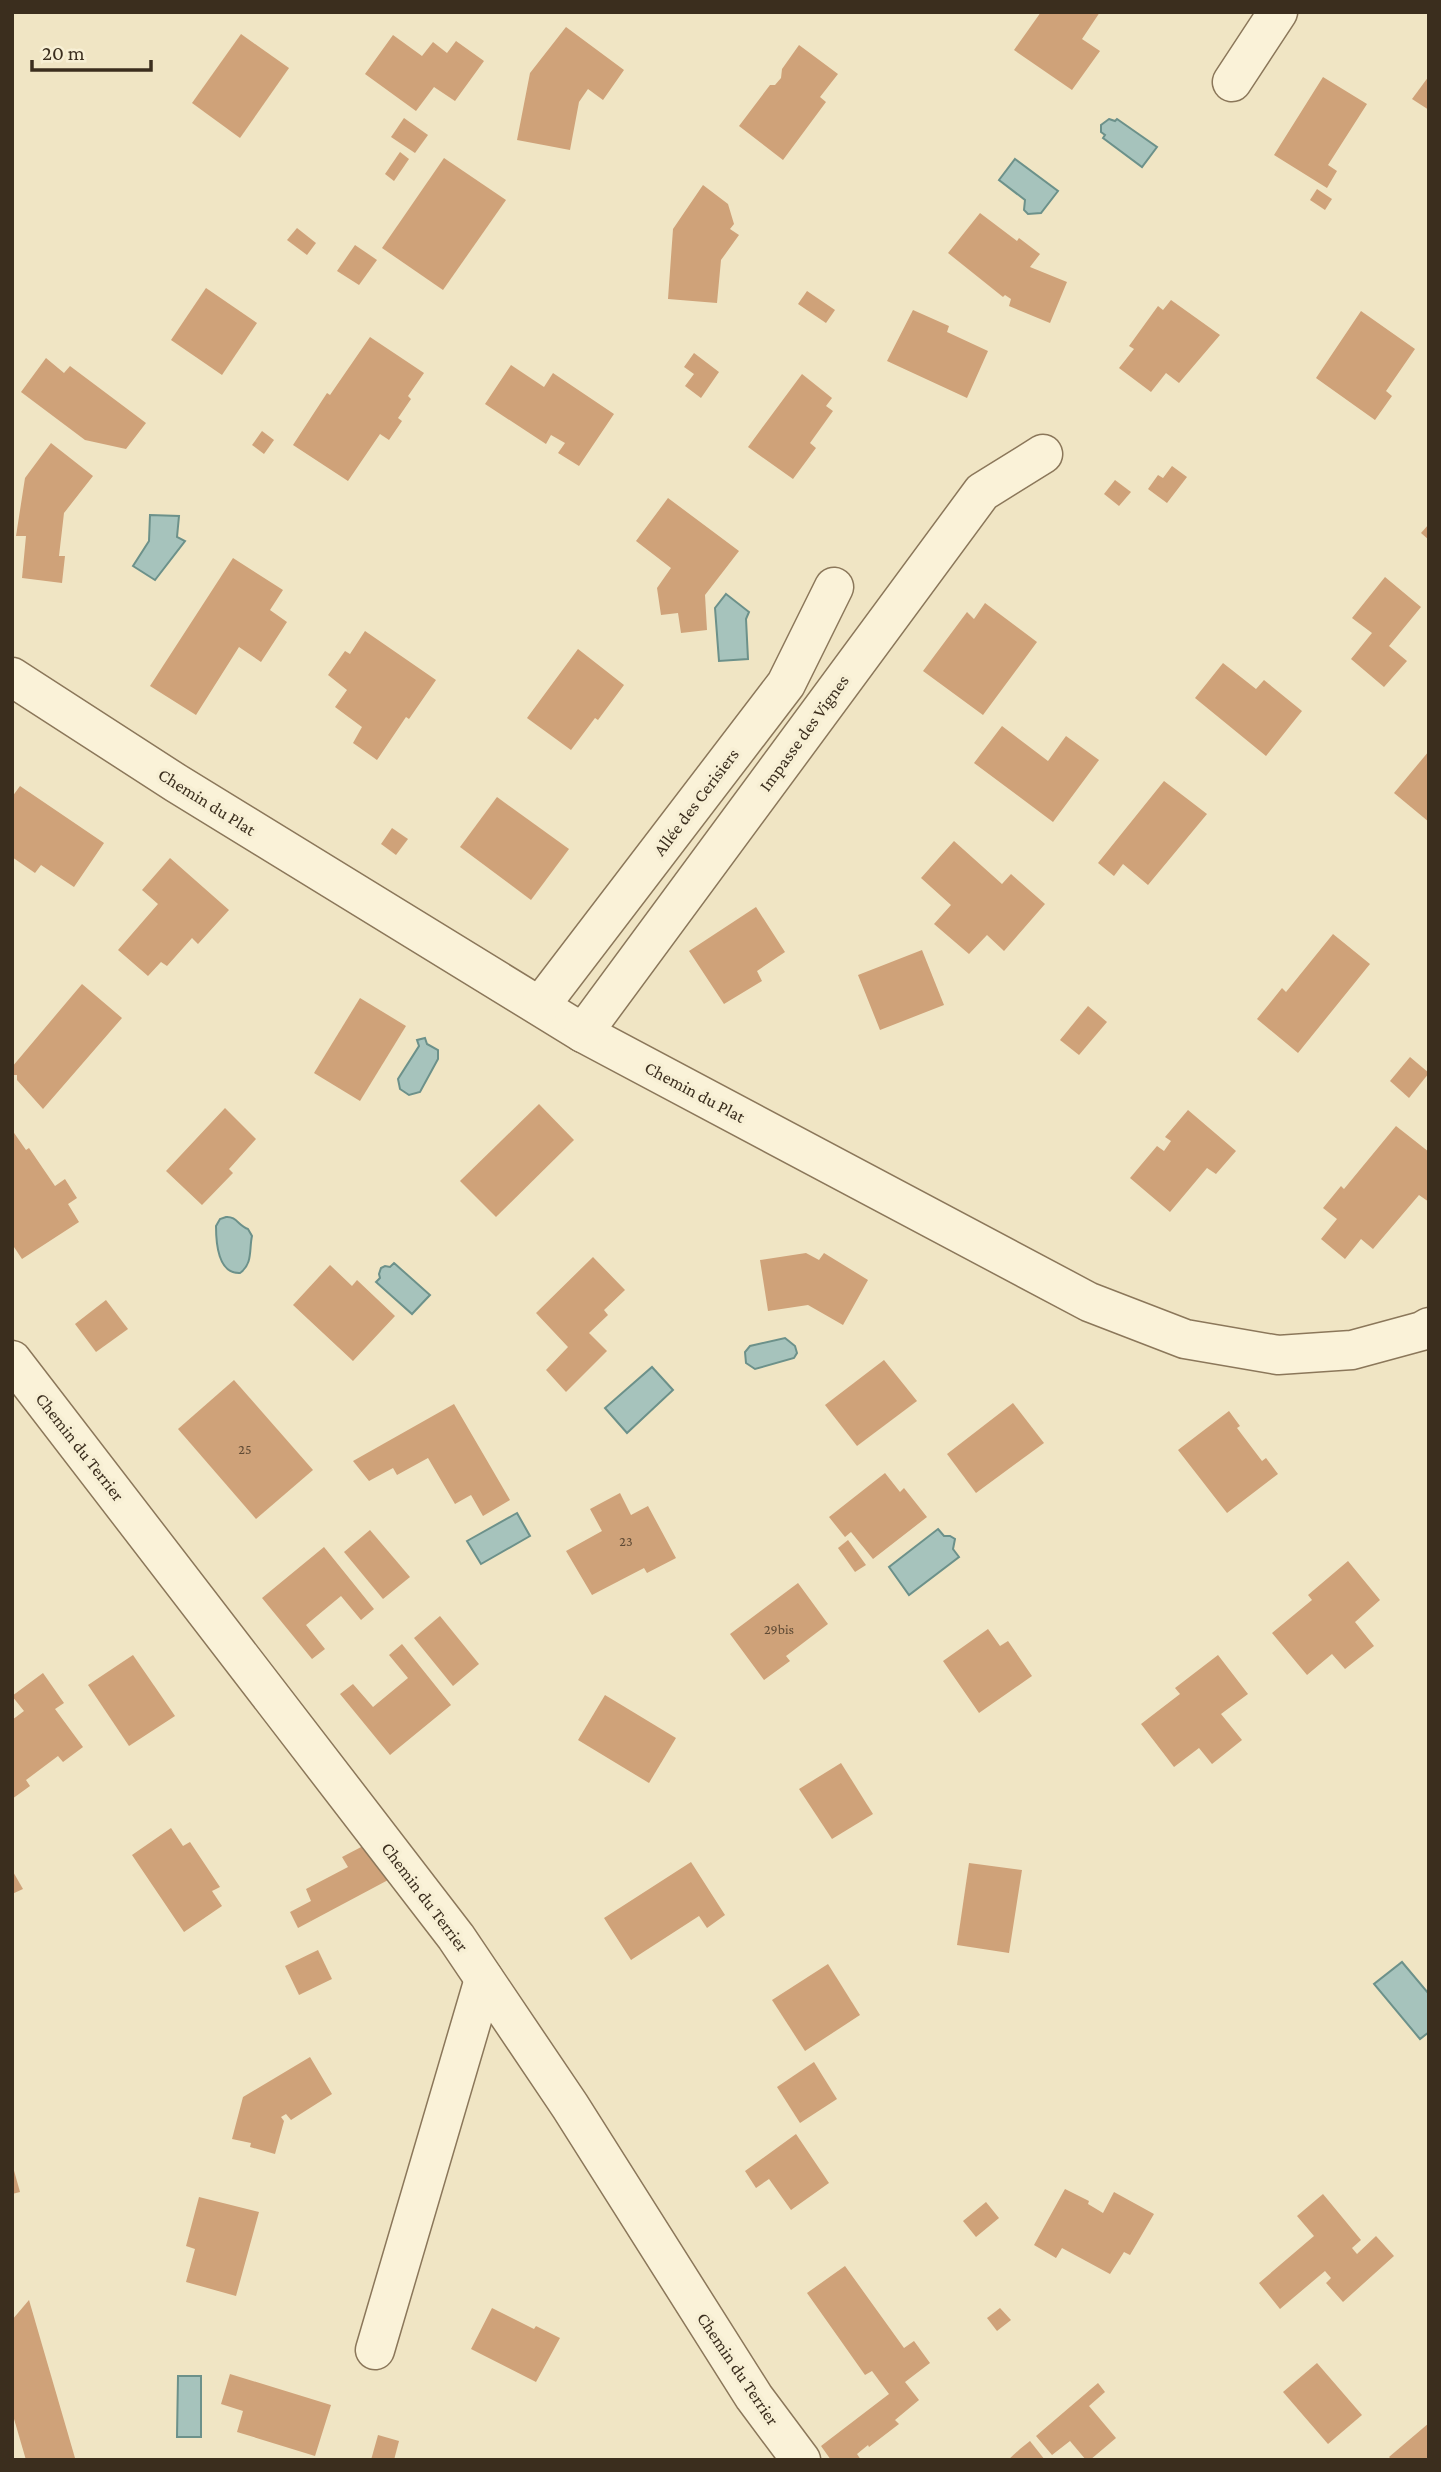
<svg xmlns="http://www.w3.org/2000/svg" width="1441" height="2472" font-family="'Crimson Pro',serif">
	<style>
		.water { fill: #a6c3bc; stroke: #6c918a; stroke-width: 2 }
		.building { fill: #cfa279 }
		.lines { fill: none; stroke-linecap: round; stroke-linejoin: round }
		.street-casing { stroke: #8b775a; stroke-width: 41 }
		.street { stroke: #faf2d8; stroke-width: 38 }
		.labels { text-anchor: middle; stroke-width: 7; stroke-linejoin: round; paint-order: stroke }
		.number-label { font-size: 14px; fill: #604b35 }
		.street-label { font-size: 18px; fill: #3b2e1e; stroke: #f7efd4 }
	</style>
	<rect width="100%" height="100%" fill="#f0e5c4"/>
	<g class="water">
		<polygon points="1109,119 1115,121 1117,119 1157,147 1142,167 1103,138 1105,135 1101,132 1101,125"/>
		<polygon points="1015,159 1058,191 1041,213 1028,214 1024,210 1025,200 999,180"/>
		<polygon points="150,515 179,516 177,537 185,541 155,580 133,566 149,541"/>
		<polygon points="726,594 749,612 746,619 748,659 719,661 715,608"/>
		<polygon points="425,1038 427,1044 438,1050 438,1059 420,1092 409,1095 400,1089 398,1079 419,1046 417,1040"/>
		<path d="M226,1217C236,1216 239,1226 248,1229L252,1236C249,1249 253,1264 240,1273C218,1274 216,1243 216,1226L220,1219Z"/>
		<polygon points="394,1263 430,1295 412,1314 376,1282 380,1278 379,1274 381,1268 385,1266 390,1267"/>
		<polygon points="785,1338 795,1346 797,1353 794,1358 755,1369 746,1363 745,1352 750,1346"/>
		<polygon points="652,1367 673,1390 627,1433 605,1408"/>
		<polygon points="517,1513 530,1536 481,1564 467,1541"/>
		<polygon points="938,1529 944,1536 950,1536 955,1539 953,1549 959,1557 909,1595 889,1567"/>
		<polygon points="1402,1962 1429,1994 1429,2032 1420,2039 1374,1984"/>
		<polygon points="178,2376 201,2376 201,2437 177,2437"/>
	</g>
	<g class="building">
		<polygon points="1041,12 1100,12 1082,39 1100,51 1072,90 1014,50"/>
		<polygon points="566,27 624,70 603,100 588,89 579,102 570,150 517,140 530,73"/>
		<polygon points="241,34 289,68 240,138 192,103"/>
		<polygon points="393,35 422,56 433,42 447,53 456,41 484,61 455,101 434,87 416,111 365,74"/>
		<polygon points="799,45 838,74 820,97 826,102 783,160 739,126 770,85 775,85 781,78 782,69"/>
		<polygon points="1429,76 1429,110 1412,99"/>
		<polygon points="1323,77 1367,104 1328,165 1337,171 1327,188 1274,155"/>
		<polygon points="404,118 428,135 415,153 391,137"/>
		<polygon points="400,152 409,159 394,181 385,174"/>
		<polygon points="444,158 506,200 443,290 382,248"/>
		<polygon points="703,185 728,204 734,224 730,229 739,235 721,260 717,303 668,299 673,229"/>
		<polygon points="1317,189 1332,199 1325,210 1310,200"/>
		<polygon points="980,213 1017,241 1019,238 1040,254 1030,267 1067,282 1050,323 1009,306 1011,299 1005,295 1003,297 948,253"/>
		<polygon points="297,228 316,243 307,255 287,240"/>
		<polygon points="355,245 377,260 359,285 337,271"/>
		<polygon points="206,288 257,323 222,375 171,340"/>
		<polygon points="807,291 835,310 826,323 798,304"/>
		<polygon points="1171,300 1220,335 1179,383 1166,373 1151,392 1119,368 1134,349 1129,346 1158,306 1163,310"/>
		<polygon points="913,310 949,326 947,332 988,351 967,398 887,361"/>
		<polygon points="1361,311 1415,349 1386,391 1392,396 1375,420 1316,378"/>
		<polygon points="370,337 424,373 408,396 411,399 398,418 402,421 389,440 380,434 348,481 293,445 327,393 330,395"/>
		<polygon points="694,353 719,372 701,398 685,386 694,374 684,367"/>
		<polygon points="46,358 64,373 70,366 146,423 126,449 85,440 21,392"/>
		<polygon points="511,365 544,387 553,373 614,414 579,466 558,453 565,443 551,435 546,444 485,404"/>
		<polygon points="802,374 832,398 826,406 833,411 810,443 816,448 793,479 748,447"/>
		<polygon points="262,431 274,440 264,454 252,445"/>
		<polygon points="51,443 93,476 64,513 59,556 65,556 62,583 22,578 26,536 16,536 25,478"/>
		<polygon points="1172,466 1187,477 1167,503 1148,489 1158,475 1163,478"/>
		<polygon points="1115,480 1131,492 1119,506 1104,494"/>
		<polygon points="668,498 739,551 705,595 707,630 681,633 678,613 661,615 657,588 671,568 636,541"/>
		<polygon points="1429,524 1429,540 1421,533"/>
		<polygon points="233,558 283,590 270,610 287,622 261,662 239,647 196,715 150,686"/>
		<polygon points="1385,577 1421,607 1389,646 1407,661 1384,687 1351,659 1372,633 1352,618"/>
		<polygon points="985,603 1037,642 983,715 923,671 967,612 974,619"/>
		<polygon points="365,631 436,680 409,719 406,717 377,760 353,743 362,727 335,707 347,690 328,675 345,651 350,654"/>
		<polygon points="578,649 624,685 598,720 595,718 571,750 527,718"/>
		<polygon points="1223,663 1256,689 1264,680 1302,711 1266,756 1195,698"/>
		<polygon points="1002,726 1048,761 1066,736 1099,760 1053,822 974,763"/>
		<polygon points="1429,751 1429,822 1394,793"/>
		<polygon points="1164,781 1207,814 1148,885 1123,864 1114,876 1098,863"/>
		<polygon points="20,786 104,843 74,887 41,865 35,873 12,857 12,797"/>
		<polygon points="497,797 569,849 531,900 460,847"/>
		<polygon points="392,828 408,839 396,855 381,844"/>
		<polygon points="954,841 1002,884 1011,874 1045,904 1004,951 987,935 969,954 934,924 951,905 921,878"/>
		<polygon points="170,858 229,910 198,944 192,938 167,966 161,962 148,976 118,950 158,904 142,890"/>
		<polygon points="756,907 785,952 757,971 762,981 724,1004 689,951"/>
		<polygon points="1333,934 1370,964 1298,1053 1257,1019 1282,988 1286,992"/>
		<polygon points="922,950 944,1005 880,1030 858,975"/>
		<polygon points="82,984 122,1018 43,1109 17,1080 17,1075 12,1075 12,1067"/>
		<polygon points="360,998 406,1026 360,1101 314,1073"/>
		<polygon points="1088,1006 1107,1022 1079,1055 1060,1040"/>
		<polygon points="1410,1057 1429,1073 1409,1098 1390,1081"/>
		<polygon points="539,1104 574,1140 496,1217 460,1181"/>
		<polygon points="225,1108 256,1139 229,1169 233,1173 202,1205 166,1171"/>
		<polygon points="1188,1110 1236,1151 1216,1174 1207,1168 1170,1212 1130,1178 1157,1146 1164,1151 1171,1141 1165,1137"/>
		<polygon points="1396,1126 1429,1152 1429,1202 1419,1195 1373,1249 1361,1239 1345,1259 1321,1239 1337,1219 1323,1208 1341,1186 1344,1189"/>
		<polygon points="12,1130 26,1150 29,1148 55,1186 65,1179 77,1198 68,1204 79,1222 22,1259 12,1244"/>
		<polygon points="806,1253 819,1260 824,1253 868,1280 843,1325 808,1305 768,1311 760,1260"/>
		<polygon points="593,1257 625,1290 604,1310 608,1315 589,1333 607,1351 566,1392 546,1370 568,1347 536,1313"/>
		<polygon points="330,1265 352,1286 357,1280 395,1316 353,1361 293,1305"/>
		<polygon points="106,1300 128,1329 96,1352 75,1324"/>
		<polygon points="884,1360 917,1401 857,1446 825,1405"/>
		<polygon points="234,1380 313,1470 256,1519 178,1429"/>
		<polygon points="1013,1403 1044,1443 976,1493 947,1454"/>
		<polygon points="454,1404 510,1500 483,1516 471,1495 455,1504 428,1458 397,1475 393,1468 369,1481 353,1461"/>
		<polygon points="1229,1411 1240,1426 1237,1428 1262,1461 1266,1458 1278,1474 1227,1513 1178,1450"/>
		<polygon points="885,1473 900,1492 904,1488 927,1517 873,1559 851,1532 845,1537 829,1517"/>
		<polygon points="620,1493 631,1515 648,1506 676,1558 647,1573 644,1568 592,1595 566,1551 602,1531 590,1509"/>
		<polygon points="370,1530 410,1577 383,1599 344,1552"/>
		<polygon points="848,1540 866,1565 855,1572 838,1548"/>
		<polygon points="324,1547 374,1609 361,1620 341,1596 306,1625 325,1649 312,1659 262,1598"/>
		<polygon points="1348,1561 1380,1600 1355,1622 1374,1646 1345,1669 1332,1654 1307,1675 1272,1633 1312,1600 1308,1595"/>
		<polygon points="798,1583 828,1624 786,1656 790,1661 764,1680 730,1634"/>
		<polygon points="440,1616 479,1664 453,1686 414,1638"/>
		<polygon points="988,1629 1000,1646 1008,1641 1032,1676 979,1713 943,1661"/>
		<polygon points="402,1644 451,1705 390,1755 340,1694 353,1684 373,1707 408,1678 389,1655"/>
		<polygon points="133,1655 175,1716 129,1746 88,1685"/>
		<polygon points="1218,1655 1248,1694 1221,1714 1242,1740 1212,1764 1199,1748 1174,1767 1141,1724 1180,1694 1175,1688"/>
		<polygon points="43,1673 64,1703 55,1709 83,1747 63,1762 58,1756 26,1780 30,1786 12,1799 12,1720 24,1711 12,1696"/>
		<polygon points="605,1695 676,1738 649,1783 578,1740"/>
		<polygon points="841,1763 873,1814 832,1839 799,1789"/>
		<polygon points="171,1828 183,1846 190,1842 220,1887 212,1891 222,1906 184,1932 132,1855"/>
		<polygon points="365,1845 390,1879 298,1928 290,1912 311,1901 306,1889 348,1867 342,1857"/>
		<polygon points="691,1862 725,1915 707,1928 699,1916 631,1960 604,1918"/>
		<polygon points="969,1863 1022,1870 1009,1953 957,1945"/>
		<polygon points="12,1870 23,1889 12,1894"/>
		<polygon points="318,1950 332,1979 299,1995 285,1966"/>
		<polygon points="828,1964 860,2015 805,2051 772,2000"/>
		<polygon points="310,2057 332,2094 291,2120 286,2114 281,2117 284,2121 275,2154 250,2147 251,2143 232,2139 243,2097"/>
		<polygon points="814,2062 837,2099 800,2123 777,2087"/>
		<polygon points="796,2134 829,2183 791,2210 769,2179 756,2188 745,2171"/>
		<polygon points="13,2167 20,2192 12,2194 12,2168"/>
		<polygon points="1065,2189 1089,2201 1088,2204 1103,2213 1114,2192 1154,2214 1130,2255 1124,2252 1110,2274 1062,2248 1056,2258 1034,2245"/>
		<polygon points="1323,2194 1361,2240 1352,2248 1357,2254 1376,2236 1394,2256 1343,2302 1326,2283 1331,2278 1325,2271 1280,2309 1259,2283 1314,2236 1297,2216"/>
		<polygon points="199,2197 259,2212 236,2296 186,2282 195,2249 186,2246"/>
		<polygon points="986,2202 999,2218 976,2237 963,2221"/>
		<polygon points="845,2266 904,2348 914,2341 930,2363 905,2382 919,2400 895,2420 899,2424 869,2447 868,2445 857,2454 861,2460 831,2460 821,2446 889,2394 872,2371 865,2375 807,2293"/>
		<polygon points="29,2300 75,2458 71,2460 26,2460 12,2412 12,2320"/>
		<polygon points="492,2308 534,2329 536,2326 560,2338 536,2382 471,2349"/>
		<polygon points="1000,2308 1011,2320 997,2331 987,2318"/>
		<polygon points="1317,2363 1362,2415 1328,2444 1283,2392"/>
		<polygon points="230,2374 331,2405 315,2456 237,2432 243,2411 221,2404"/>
		<polygon points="1098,2383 1105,2392 1089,2406 1116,2438 1090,2460 1086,2460 1070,2441 1052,2455 1036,2436"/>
		<polygon points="1429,2423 1429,2460 1392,2460 1389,2457"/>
		<polygon points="378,2435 399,2441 394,2460 371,2460"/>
		<polygon points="1030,2441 1045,2460 1008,2460 1020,2449"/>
	</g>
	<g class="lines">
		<defs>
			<g id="street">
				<polyline points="1232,82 1278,12"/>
				<polyline points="12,677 176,783 583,1033 1089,1302 1185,1339 1278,1355 1352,1350 1422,1331 1429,1327"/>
				<polyline points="540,1006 786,684 834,587"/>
				<polyline points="583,1033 982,492 1043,454"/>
				<polyline points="12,1360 456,1937 570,2106 754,2397 801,2460"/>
				<polyline points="375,2350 484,1979"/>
			</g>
		</defs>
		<use href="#street" class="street-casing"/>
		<use href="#street" class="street"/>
	</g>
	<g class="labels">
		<g class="number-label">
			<text x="245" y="1454">25</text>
			<text x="626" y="1546">23</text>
			<text x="779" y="1634">29bis</text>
		</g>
		<g class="street-label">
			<text transform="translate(804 733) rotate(-54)" y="6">Impasse des Vignes</text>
			<text transform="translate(207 802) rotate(32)" y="6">Chemin du Plat</text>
			<text transform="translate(696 802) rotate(-53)" y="6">Allée des Cerisiers</text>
			<text transform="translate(695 1092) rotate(28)" y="6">Chemin du Plat</text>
			<text transform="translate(80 1447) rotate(52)" y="6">Chemin du Terrier</text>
			<text transform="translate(425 1897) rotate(53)" y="6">Chemin du Terrier</text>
			<text transform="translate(738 2369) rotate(56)" y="6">Chemin du Terrier</text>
		</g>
	</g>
	<rect width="1441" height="2472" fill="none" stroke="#3b2e1e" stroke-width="28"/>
	<path d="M32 60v10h119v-10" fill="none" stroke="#3b2e1e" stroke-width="3.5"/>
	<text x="42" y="60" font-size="21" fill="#3b2e1e" stroke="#f7efd4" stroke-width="5" paint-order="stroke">20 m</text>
</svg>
